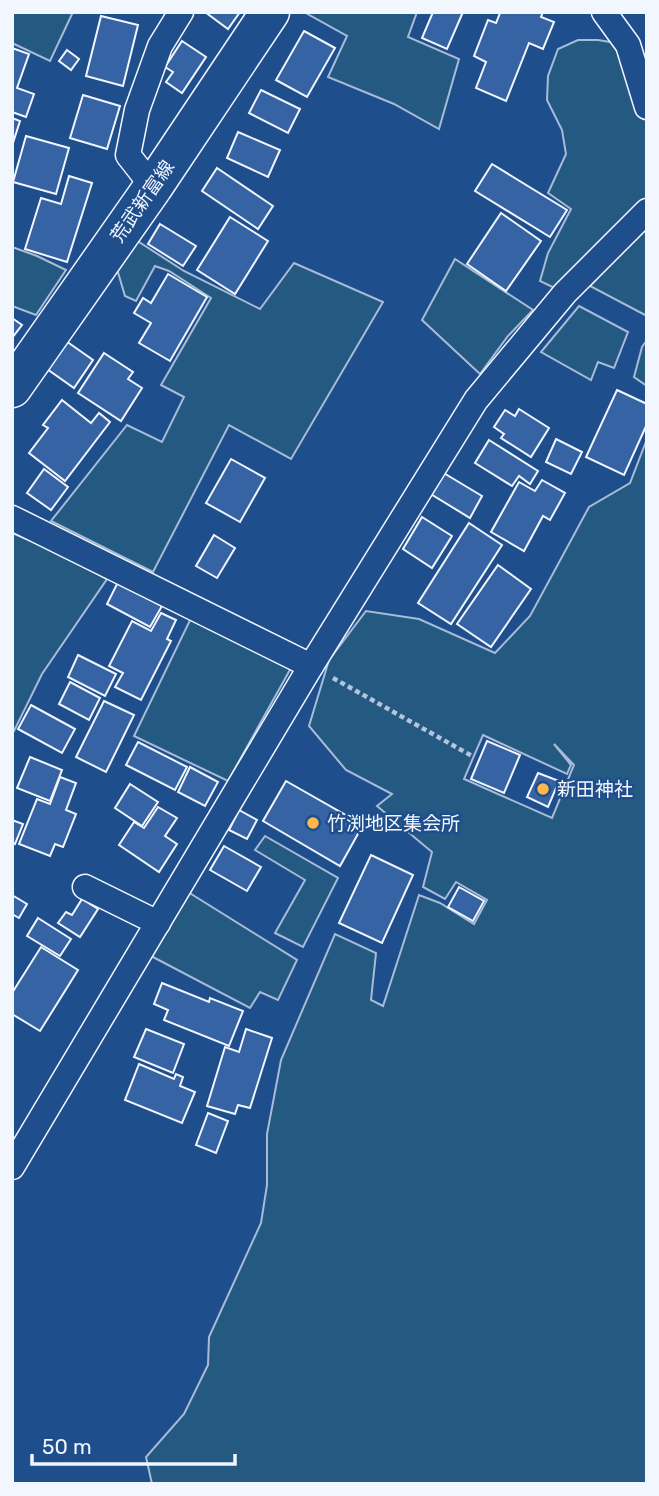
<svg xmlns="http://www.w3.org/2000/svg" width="659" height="1496" font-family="Rubik,'Noto Sans JP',sans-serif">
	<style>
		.green { fill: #245a82; stroke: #a8bbd7; stroke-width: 2; fill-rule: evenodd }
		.building { fill: #3563a3; stroke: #f2f6ff; stroke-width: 2 }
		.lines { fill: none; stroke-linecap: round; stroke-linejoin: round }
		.minor-casing { stroke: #f2f6ff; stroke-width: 27 }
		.primary-casing { stroke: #f2f6ff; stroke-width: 41 }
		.path { stroke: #b3c4dc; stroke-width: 4.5; stroke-dasharray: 5 3.5; stroke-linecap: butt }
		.minor { stroke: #1f4e8c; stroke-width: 24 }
		.primary { stroke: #1f4e8c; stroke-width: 38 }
		.poi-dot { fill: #ffb74d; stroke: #1f4e8c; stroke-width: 2.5 }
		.labels { text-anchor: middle; stroke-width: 5; stroke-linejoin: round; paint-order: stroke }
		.street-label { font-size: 19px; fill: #f2f6ff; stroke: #1f4e8c }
		.poi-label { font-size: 19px; fill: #f2f6ff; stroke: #1f4e8c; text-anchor: start }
	</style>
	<rect width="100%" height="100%" fill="#1f4e8c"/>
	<g class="green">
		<polygon points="12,12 73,12 50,61 12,43"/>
		<polygon points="304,12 417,12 408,37 459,59 439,129 394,104 328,77 347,36"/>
		<polygon points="578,40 598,40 628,45 647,107 647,211 565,293 540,281 548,253 571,209 548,193 566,154 562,130 547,100 548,76 558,49"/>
		<polygon points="647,224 647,316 590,286"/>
		<polygon points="136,240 184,271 260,309 294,263 383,302 291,459 229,425 153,572 51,521 127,425 162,442 184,397 161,385 211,298 169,271 155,266 136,301 125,296 117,269"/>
		<polygon points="12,247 37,256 66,270 36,315 12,306"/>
		<polygon points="455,259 533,310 508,336 480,374 422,320"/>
		<polygon points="579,306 628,332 614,368 598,362 591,380 541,352"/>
		<polygon points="647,340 647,386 634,377 642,347"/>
		<path d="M647,439V1484H152L146,1457L184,1414L208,1365L209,1337L261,1223L267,1185V1134L281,1060L335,934L376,953L371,1000L383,1006L419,895L440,903L474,924L487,900L456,882L445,899L423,887L432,852L377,806L392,794L346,770L309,726L329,660L366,611L419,619L495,653L530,616L589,507L630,483ZM483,735L567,774L571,765L554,744L574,765L552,818L464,779Z"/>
		<polygon points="12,533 60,553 107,579 42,674 14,731 12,730"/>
		<polygon points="192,616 291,668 228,781 134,736"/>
		<polygon points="265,836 338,878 303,947 275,933 305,880 255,850"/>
		<polygon points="188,892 297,960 278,1000 260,992 250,1008 151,956"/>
	</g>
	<g class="building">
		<polygon points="205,12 240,12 228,29"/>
		<polygon points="433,12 463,12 447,49 422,38"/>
		<polygon points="497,12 543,12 541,17 554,22 543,49 529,43 506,101 476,88 486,62 474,56 488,20 496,23 500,13"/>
		<polygon points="101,16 138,25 123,86 86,76"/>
		<polygon points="304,31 335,48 307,97 276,80"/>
		<polygon points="182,41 206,57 182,93 166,82 173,72 165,67"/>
		<polygon points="12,48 29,54 17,88 34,94 26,117 12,112"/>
		<polygon points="67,50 79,59 71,70 59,61"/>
		<polygon points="261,90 300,109 288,133 249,113"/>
		<polygon points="83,95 120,106 107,149 70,138"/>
		<polygon points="12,118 20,121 12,146"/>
		<polygon points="238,132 280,150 268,177 227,158"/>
		<polygon points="26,136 69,148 56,194 13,182"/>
		<polygon points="492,164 567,210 550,237 475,191"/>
		<polygon points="217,168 273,206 258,229 202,191"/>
		<polygon points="69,176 92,183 67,262 25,249 41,198 61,204"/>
		<polygon points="501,213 541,241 506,291 467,264"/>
		<polygon points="230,217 268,241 235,294 197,270"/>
		<polygon points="160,224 196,246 183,266 148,244"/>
		<polygon points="168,274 207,297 170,361 139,343 151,323 134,313 143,298 151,303"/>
		<polygon points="12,318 22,325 12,338"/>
		<polygon points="66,341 93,360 74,388 47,369"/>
		<polygon points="104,353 133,372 128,379 142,388 121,421 78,393"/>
		<polygon points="617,390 647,404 647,424 624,475 586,457"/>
		<polygon points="62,400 91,423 99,413 110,422 65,481 29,453 48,428 43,425"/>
		<polygon points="519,409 549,428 531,457 501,438 504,434 494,427 505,410 515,416"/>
		<polygon points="556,439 582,452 571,474 546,462"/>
		<polygon points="489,440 538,471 530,484 519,476 512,486 475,463"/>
		<polygon points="231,459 265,478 240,522 206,503"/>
		<polygon points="44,469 68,487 51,510 27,493"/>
		<polygon points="442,472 482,496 470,518 429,493"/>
		<polygon points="542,480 565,493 550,520 543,516 524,551 491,532 519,482 535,491"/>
		<polygon points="422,517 452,536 432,568 403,549"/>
		<polygon points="469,523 502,545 451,624 418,603"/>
		<polygon points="214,535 235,548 217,578 196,566"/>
		<polygon points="498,565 531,589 491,647 457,624"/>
		<polygon points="118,582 162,606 150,627 107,604"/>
		<polygon points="161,613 176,620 167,639 171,641 141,700 115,687 123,673 109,666 132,621 151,631"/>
		<polygon points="78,655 116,674 105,696 68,677"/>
		<polygon points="70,682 100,698 89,720 59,704"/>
		<polygon points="104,701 134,715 106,772 76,757"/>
		<polygon points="31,705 75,729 62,753 18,729"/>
		<polygon points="487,741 520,755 504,793 471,779"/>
		<polygon points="138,742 187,767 175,790 126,765"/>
		<polygon points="30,757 62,770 50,801 17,788"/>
		<polygon points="190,767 218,782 205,806 178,792"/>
		<polygon points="538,773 559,781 548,807 527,797"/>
		<polygon points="60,777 76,783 66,810 76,814 63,847 55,844 50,856 19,844 37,799 50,804"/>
		<polygon points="286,781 363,825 340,866 263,821"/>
		<polygon points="130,784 158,802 142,826 115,808"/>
		<polygon points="158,807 177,818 165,836 177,844 159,872 119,845 134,822 144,828"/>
		<polygon points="239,810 257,820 247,839 229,830"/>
		<polygon points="12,820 23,824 15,844 12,842"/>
		<polygon points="224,846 261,867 247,891 210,870"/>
		<polygon points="371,855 413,875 382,943 339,923"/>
		<polygon points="459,887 484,901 473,921 448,907"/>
		<polygon points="12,895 27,904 19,918 12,914"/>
		<polygon points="82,899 98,909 80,937 58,923 66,912 72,915"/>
		<polygon points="38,918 71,939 60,956 27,936"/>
		<polygon points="41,947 78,970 40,1031 12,1014 12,993"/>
		<polygon points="162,983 209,1002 210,998 243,1011 229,1046 164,1020 168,1010 154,1004"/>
		<polygon points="146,1029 184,1044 173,1073 134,1057"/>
		<polygon points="246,1029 272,1038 250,1108 238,1105 235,1114 207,1106 225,1047 239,1052"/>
		<polygon points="139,1064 174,1079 176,1074 183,1077 180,1086 195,1092 182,1123 125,1100"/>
		<polygon points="208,1113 228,1121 216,1153 196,1145"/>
	</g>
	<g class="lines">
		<defs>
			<g id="minor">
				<polyline points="604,12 628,45 647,107"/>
				<polyline points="153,187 128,155 137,110 160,46 181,12"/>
				<polyline points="12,518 311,666"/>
				<polyline points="85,887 158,923"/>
				<polyline points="12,1167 311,666 476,400 565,293 647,211"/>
			</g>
			<polyline id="primary" points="12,388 153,187 270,12"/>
		</defs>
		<use href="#minor" class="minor-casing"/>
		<use href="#primary" class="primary-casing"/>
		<polyline class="path" points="333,678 472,756"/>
		<use href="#minor" class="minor"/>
		<use href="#primary" class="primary"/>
	</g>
	<g class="poi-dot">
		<circle cx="543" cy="789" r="7"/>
		<circle cx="313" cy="823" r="7"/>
	</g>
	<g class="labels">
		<g class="street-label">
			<text transform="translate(142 201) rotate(-55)" y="7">荒武新富線</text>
		</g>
		<g class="poi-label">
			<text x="557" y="796">新田神社</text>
			<text x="327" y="830">竹渕地区集会所</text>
		</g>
	</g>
	<rect width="659" height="1496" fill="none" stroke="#f2f6ff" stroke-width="28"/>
	<path d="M32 1454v10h203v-10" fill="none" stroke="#f2f6ff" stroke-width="3.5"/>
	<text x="42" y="1454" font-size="21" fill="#f2f6ff" stroke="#1f4e8c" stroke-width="5" paint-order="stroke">50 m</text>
</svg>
